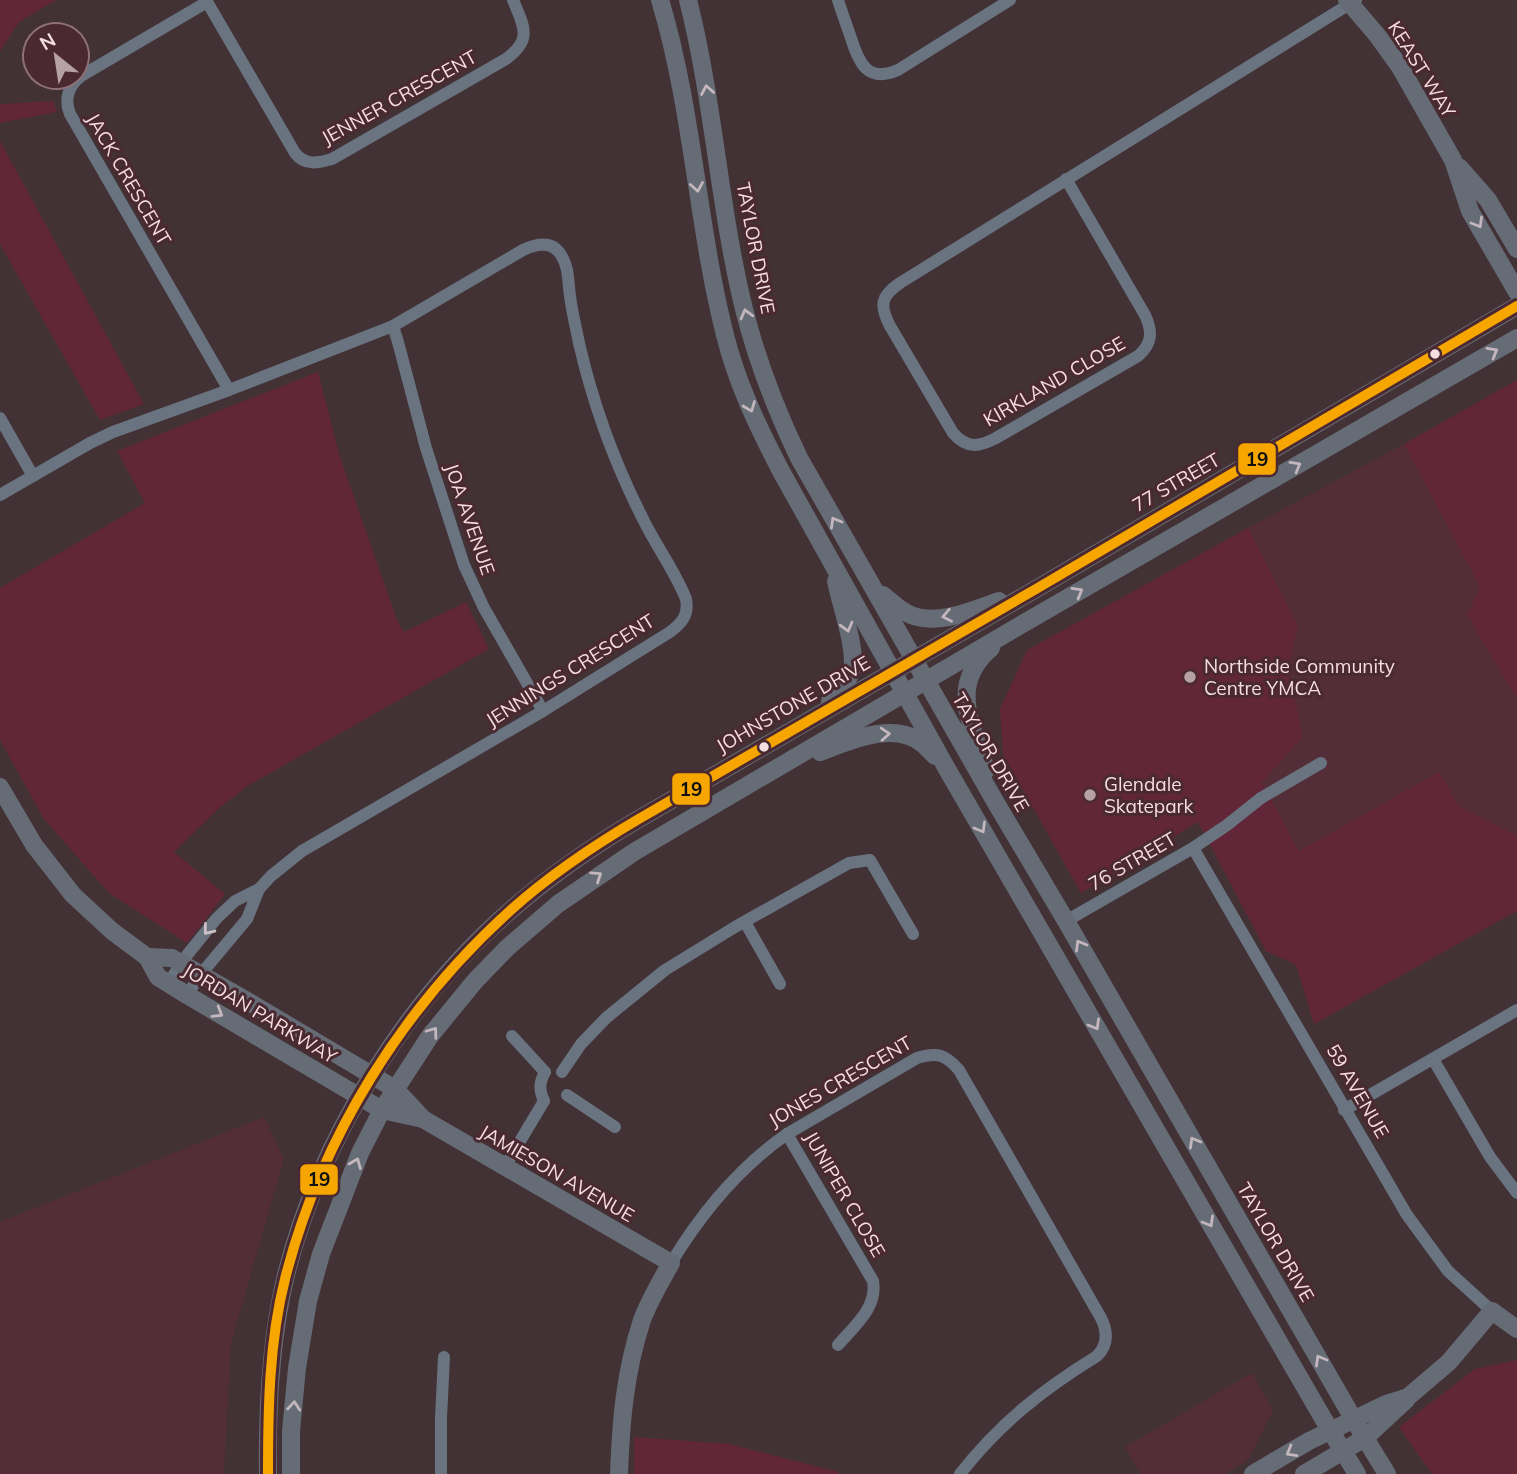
<svg xmlns="http://www.w3.org/2000/svg" width="1517" height="1474" font-family="Mulish,sans-serif">
	<style>
		.built { fill: #532e38 }
		.green { fill: #612738 }
		.lines { fill: none; stroke-linecap: round; stroke-linejoin: round }
		.street { stroke: #697480; stroke-width: 12 }
		.secondary { stroke: #666c76; stroke-width: 18 }
		.bus-1-casing { stroke: #4a2931; stroke-width: 16 }
		.bus-1 { stroke: #f7a600; stroke-width: 10 }
		.oneway { stroke: #c3b6bd }
		.oneway2 { stroke: #cbbec5 }
		.bus-dot { fill: #f5dee3; stroke: #4a2931; stroke-width: 2.5 }
		.poi-dot { fill: #b6a1a6; stroke: #4a2931; stroke-width: 2.5 }
		.labels { text-anchor: middle; stroke-width: 6; stroke-linejoin: round; paint-order: stroke }
		.street-label { font-size: 19px; fill: #f5dee3; stroke: #4a2931 }
		.poi-label { font-size: 19px; fill: #f5dee3; stroke: #4a2931; text-anchor: start }
		.line-badge { stroke: #4a2931; stroke-width: 2.5 }
		.pale-badge-label { font-size: 19px; text-anchor: middle; font-weight: bold; fill: #111 }
	</style>
	<rect width="100%" height="100%" fill="#423135"/>
	<g class="built">
		<polygon points="1404,444 1481,588 1467,615 1517,699 1517,836 1459,806 1439,772 1300,852 1262,782 1303,737 1288,667 1298,625 1248,528"/>
		<polygon points="264,1117 284,1159 231,1343 224,1474 0,1474 0,1222"/>
		<polygon points="1252,1373 1273,1410 1249,1459 1225,1474 1141,1474 1125,1447"/>
	</g>
	<g class="green">
		<polygon points="0,0 56,0 19,22 0,51"/>
		<polygon points="53,101 57,112 0,123 0,104"/>
		<polygon points="0,141 144,404 100,420 0,244"/>
		<polygon points="318,372 340,457 397,620 404,632 466,602 489,649 249,785 218,809 174,852 225,894 187,943 109,893 44,819 0,740 0,588 145,503 117,451"/>
		<polygon points="1517,380 1517,699 1467,615 1480,587 1404,444"/>
		<polygon points="1248,528 1298,625 1288,667 1303,737 1262,782 1299,851 1439,772 1459,806 1517,836 1517,911 1314,1024 1296,965 1266,951 1198,822 1081,893 1003,754 1000,709 1027,650"/>
		<polygon points="1517,1360 1517,1474 1432,1474 1399,1427 1475,1369"/>
		<polygon points="634,1437 729,1444 839,1472 838,1474 634,1474"/>
	</g>
	<g class="lines">
		<g class="street">
			<path d="M206,0L295,153C305,166 318,163 332,159L506,59C533,39 524,27 513,0"/>
			<path d="M838,0C842,13 847,26 851,38C859,64 868,83 898,70L1010,0"/>
			<path d="M207,2L81,76C68,86 64,99 70,114L229,390"/>
			<path d="M1066,179L1145,315C1153,332 1152,344 1138,356L996,438C979,447 967,449 953,433L890,326C879,305 881,296 900,283L1356,0"/>
			<polyline points="393,326 398,342 426,448 464,565 484,608 543,711"/>
			<polyline points="0,418 33,476"/>
			<path d="M0,495L90,443L113,432L229,390L393,326L523,250C536,244 552,240 561,255C569,267 568,282 570,296C572,312 576,328 579,343C593,404 615,464 643,519C656,546 675,571 686,599C689,615 682,623 670,632L543,711L302,851L271,876L259,889L235,901L217,918L187,955L168,983"/>
			<polyline points="1193,848 1407,1215 1448,1271 1492,1311"/>
			<polyline points="1066,921 1193,848 1227,825 1261,798 1321,763"/>
			<polyline points="745,922 780,984"/>
			<polyline points="187,995 201,974 247,919 259,889"/>
			<polyline points="512,1036 545,1072"/>
			<polyline points="1433,1059 1490,1157 1517,1193"/>
			<polyline points="562,1072 581,1044 606,1018 665,970 735,927 849,863 870,860 913,934"/>
			<polyline points="567,1095 615,1127"/>
			<path d="M544,1101C539,1090 539,1083 545,1072"/>
			<polyline points="1344,1110 1517,1010"/>
			<path d="M787,1134L873,1281C878,1308 853,1327 838,1345"/>
			<polyline points="504,1168 544,1101"/>
			<path d="M671,1263C702,1212 738,1168 787,1134L917,1058C937,1052 945,1054 959,1070L1101,1318C1108,1332 1108,1345 1097,1356C1042,1390 1000,1423 960,1474"/>
			<polyline points="441,1474 441,1418 444,1357"/>
		</g>
		<g class="secondary">
			<path d="M660,0C693,109 697,225 725,335C737,384 759,429 782,473L947,769L1324,1420L1357,1474"/>
			<path d="M688,0C714,102 719,208 744,309C757,361 776,410 799,458L996,803L1066,921L1354,1420L1387,1474"/>
			<polyline points="1347,0 1377,35 1400,67 1453,160 1470,211 1517,292"/>
			<polyline points="1459,167 1488,200 1517,249"/>
			<path d="M883,595C892,602 900,611 911,615C938,626 973,610 999,601"/>
			<path d="M830,701C839,693 848,682 852,669C857,650 840,602 836,581"/>
			<path d="M820,752C850,741 894,720 923,744C927,748 931,752 935,756"/>
			<path d="M986,770C972,725 948,684 991,648"/>
			<path d="M0,787L34,845L73,895L112,931L147,957L158,977L187,995L382,1110L423,1119L671,1263C661,1281 649,1301 642,1320C625,1372 621,1420 619,1474"/>
			<polyline points="147,957 172,958 244,999 395,1089 423,1119"/>
			<path d="M268,1474C267,1409 270,1343 285,1279C319,1140 405,1002 512,909C551,875 593,846 637,820L1036,589L1517,306"/>
			<polyline points="291,1474 291,1431 297,1368 308,1301 321,1254 360,1153 382,1110 430,1036 475,981 507,948 558,904 634,852 1019,626 1517,338"/>
			<polyline points="1253,1474 1309,1441 1386,1404 1408,1397 1449,1362 1492,1311 1517,1329"/>
			<polyline points="1304,1474 1365,1438 1406,1400"/>
		</g>
		<defs>
			<path id="bus-1" d="M268,1474C268,1409 269,1342 285,1279C321,1137 403,1007 512,909C550,875 593,846 637,820L1036,589L1517,306"/>
		</defs>
		<use href="#bus-1" class="bus-1-casing"/>
		<use href="#bus-1" class="bus-1"/>
	</g>
	<defs><path id="oneway-chevron" d="M-2-3.5L2.5 0L-2 3.5" fill="none" stroke-width="1.6" stroke-linecap="round" stroke-linejoin="round" transform="scale(1.75)"/></defs>
	<g class="oneway">
		<use href="#oneway-chevron" transform="translate(707 90) rotate(-100)"/>
		<use href="#oneway-chevron" transform="translate(697 187) rotate(81)"/>
		<use href="#oneway-chevron" transform="translate(1478 223) rotate(60)"/>
		<use href="#oneway-chevron" transform="translate(746 314) rotate(-105)"/>
		<use href="#oneway-chevron" transform="translate(1493 352) rotate(-30)"/>
		<use href="#oneway-chevron" transform="translate(750 407) rotate(69)"/>
		<use href="#oneway-chevron" transform="translate(1296 466) rotate(-30)"/>
		<use href="#oneway-chevron" transform="translate(835 522) rotate(-120)"/>
		<use href="#oneway-chevron" transform="translate(1078 592) rotate(-30)"/>
		<use href="#oneway-chevron" transform="translate(947 616) rotate(169)"/>
		<use href="#oneway-chevron" transform="translate(847 627) rotate(75)"/>
		<use href="#oneway-chevron" transform="translate(885 734) rotate(-4)"/>
		<use href="#oneway-chevron" transform="translate(981 828) rotate(60)"/>
		<use href="#oneway-chevron" transform="translate(597 876) rotate(-34)"/>
		<use href="#oneway-chevron" transform="translate(1080 945) rotate(-120)"/>
		<use href="#oneway-chevron" transform="translate(218 1013) rotate(31)"/>
		<use href="#oneway-chevron" transform="translate(1095 1025) rotate(60)"/>
		<use href="#oneway-chevron" transform="translate(433 1032) rotate(-54)"/>
		<use href="#oneway-chevron" transform="translate(1194 1142) rotate(-120)"/>
		<use href="#oneway-chevron" transform="translate(356 1163) rotate(-68)"/>
		<use href="#oneway-chevron" transform="translate(1209 1222) rotate(60)"/>
		<use href="#oneway-chevron" transform="translate(1320 1360) rotate(-120)"/>
		<use href="#oneway-chevron" transform="translate(294 1406) rotate(-85)"/>
		<use href="#oneway-chevron" transform="translate(1291 1452) rotate(150)"/>
	</g>
	<use class="oneway2" href="#oneway-chevron" transform="translate(208 930) rotate(129)"/>
	<g class="bus-dot">
		<circle cx="1435" cy="354" r="6"/>
		<circle cx="764" cy="747" r="6"/>
	</g>
	<g class="poi-dot">
		<circle cx="1190" cy="677" r="7"/>
		<circle cx="1090" cy="795" r="7"/>
	</g>
	<g class="labels">
		<g class="street-label">
			<text transform="translate(1422 69) rotate(58)" y="7">KEAST WAY</text>
			<text transform="translate(399 97) rotate(-29)" y="7">JENNER CRESCENT</text>
			<text transform="translate(129 179) rotate(60)" y="7">JACK CRESCENT</text>
			<text transform="translate(756 248) rotate(79)" y="7">TAYLOR DRIVE</text>
			<text transform="translate(1054 381) rotate(-30)" y="7">KIRKLAND CLOSE</text>
			<text transform="translate(1176 482) rotate(-30)" y="7">77 STREET</text>
			<text transform="translate(470 519) rotate(71)" y="7">JOA AVENUE</text>
			<text transform="translate(570 670) rotate(-32)" y="7">JENNINGS CRESCENT</text>
			<text transform="translate(793 704) rotate(-30)" y="7">JOHNSTONE DRIVE</text>
			<text transform="translate(991 752) rotate(60)" y="7">TAYLOR DRIVE</text>
			<text transform="translate(1132 861) rotate(-30)" y="7">76 STREET</text>
			<text transform="translate(260 1013) rotate(31)" y="7">JORDAN PARKWAY</text>
			<text transform="translate(840 1081) rotate(-30)" y="7">JONES CRESCENT</text>
			<text transform="translate(1358 1091) rotate(60)" y="7">59 AVENUE</text>
			<text transform="translate(557 1173) rotate(30)" y="7">JAMIESON AVENUE</text>
			<text transform="translate(845 1194) rotate(60)" y="7">JUNIPER CLOSE</text>
			<text transform="translate(1276 1242) rotate(60)" y="7">TAYLOR DRIVE</text>
		</g>
		<g class="poi-label">
			<text x="1204" y="673">Northside Community<tspan x="1204" dy="22">Centre YMCA</tspan></text>
			<text x="1104" y="791">Glendale<tspan x="1104" dy="22">Skatepark</tspan></text>
		</g>
	</g>
	<g class="line-badge">
		<rect x="1237" y="442" width="40" height="34" rx="7" fill="#f7a600"/>
		<rect x="671" y="772" width="40" height="34" rx="7" fill="#f7a600"/>
		<rect x="299" y="1163" width="40" height="33" rx="7" fill="#f7a600"/>
	</g>
	<g class="pale-badge-label">
		<text x="1257" y="466">19</text>
		<text x="691" y="796">19</text>
		<text x="319" y="1186">19</text>
	</g>
	<g transform="translate(56 56) rotate(330)"><circle r="33" fill="#4a2931" stroke="#8e7178" stroke-width="2"/>
	<path d="M0-5L12 26L0 18L-12 26Z" fill="#b6a1a6"/>
	<text y="-10" font-size="19" font-weight="bold" text-anchor="middle" fill="#f5dee3">N</text>
	</g>
</svg>
